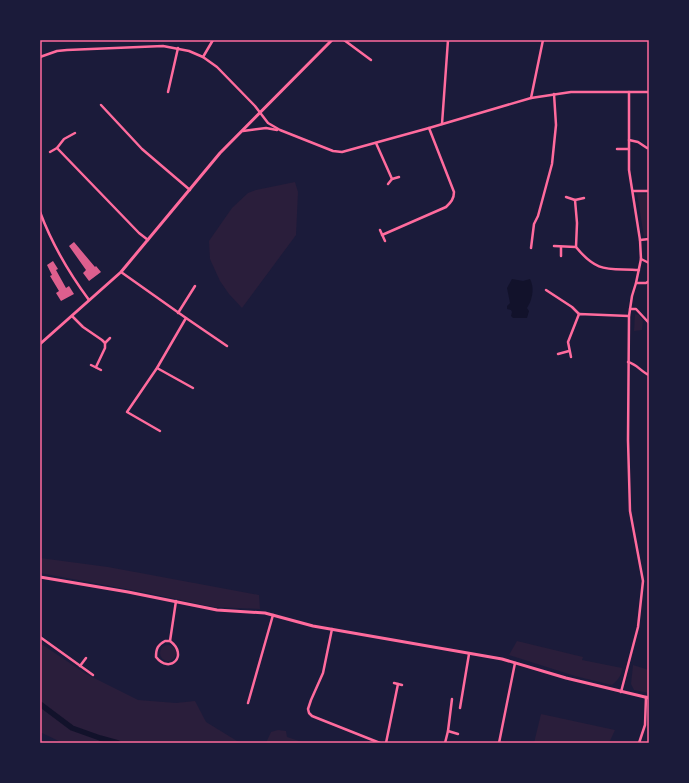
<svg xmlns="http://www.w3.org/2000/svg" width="689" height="783" font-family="Karla,sans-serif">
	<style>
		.green { fill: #2a1e3b }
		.water { fill: #12122b }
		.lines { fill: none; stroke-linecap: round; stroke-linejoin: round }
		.canal { stroke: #12122b; stroke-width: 5.5 }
		.building { fill: #dd5f8e }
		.minor { stroke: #ff6b9d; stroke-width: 2.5 }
		.tertiary { stroke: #ff6b9d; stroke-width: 3 }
		.neatline { fill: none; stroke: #ff6b9d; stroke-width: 1.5 }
	</style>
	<rect width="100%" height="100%" fill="#1b1b3a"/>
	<g class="green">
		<polygon points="295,182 298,192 296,235 242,308 229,294 220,281 210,259 209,241 232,208 248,193 256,190"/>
		<polygon points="637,193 649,194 649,235 644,237"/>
		<polygon points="635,314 639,315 643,321 642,330 634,331"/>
		<polygon points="40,558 108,567 259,595 260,609 213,607 148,593 40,573"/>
		<path d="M517,641L583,657L582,660L622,668C622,675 618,680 612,685L575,676L509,655Z"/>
		<polygon points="40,643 86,674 138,700 176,703 195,701 206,722 237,741 243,743 63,743 42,733 40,733"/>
		<circle cx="168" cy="653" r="8"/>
		<polygon points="633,665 649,670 649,693 634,690 631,684"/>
		<polygon points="541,714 615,730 609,743 534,743"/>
		<polygon points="278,730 286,731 287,737 305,743 266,743 271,732"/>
	</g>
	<path class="water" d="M512,279L523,281L530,279C535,288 532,301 527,308L529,311L527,318H513L511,316L512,312L511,310L507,309V306L510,303L507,288Z"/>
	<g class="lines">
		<polyline class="canal" points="40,704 72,728 100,738 118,743"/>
	</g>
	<g class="building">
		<polygon points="74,242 95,267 96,266 101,272 89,281 83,273 86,270 69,246"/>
		<polygon points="53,261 58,269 56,270 66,288 69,286 74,294 61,301 56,293 59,291 50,276 52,275 47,265"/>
	</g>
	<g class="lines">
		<g class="minor">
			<polyline points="344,40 371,60"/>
			<polyline points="40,57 57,51 67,50 163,46 189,51 203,57 217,67 255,106 268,123 280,130 333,151 342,152 429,128 531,98 571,92 649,92"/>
			<polyline points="203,57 213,40"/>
			<polyline points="168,92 178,48"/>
			<polyline points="531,98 543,40"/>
			<polyline points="101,105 142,149 190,190"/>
			<polyline points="442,124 448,40"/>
			<polyline points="243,131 266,128 277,130"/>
			<polyline points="629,140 638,142 647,148 649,148"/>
			<polyline points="376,143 392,179"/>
			<polyline points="57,148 139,233 148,240"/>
			<polyline points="617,149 629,149"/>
			<polyline points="50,152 57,148 64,139 75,133"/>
			<polyline points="388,184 392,179 399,177"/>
			<polyline points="633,191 649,191"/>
			<polyline points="566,197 575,200 584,198"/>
			<path d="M575,200L577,223L576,247C598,274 608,268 639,270"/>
			<path d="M40,212C52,244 69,273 89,300"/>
			<polyline points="380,230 385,241"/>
			<path d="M382,235L446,207C451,202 454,199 454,192L429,128"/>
			<polyline points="640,240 649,239"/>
			<polyline points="554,246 576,247"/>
			<polyline points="531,248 534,224 538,216 552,164 556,125 554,94"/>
			<polyline points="561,256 561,247"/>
			<polyline points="641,259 649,263"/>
			<polyline points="121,272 186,318 157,368 127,412 160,431"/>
			<polyline points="636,283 646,283 649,281"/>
			<polyline points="546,290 572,307 579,314"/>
			<polyline points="630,309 636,309 649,323"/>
			<polyline points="178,313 195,286"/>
			<polyline points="72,316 83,327 102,340 105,343 105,348 96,367"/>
			<polyline points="186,318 227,346"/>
			<polyline points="105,343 110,338"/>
			<polyline points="558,354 569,351"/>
			<polyline points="571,357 568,342 579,314 629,316"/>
			<path d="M628,362C637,364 641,372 649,375"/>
			<polyline points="91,365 101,370"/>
			<polyline points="157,368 193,388"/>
			<polyline points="332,629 323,673 311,700 308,709 309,713 312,716 380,743"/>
			<polyline points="40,637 93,675"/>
			<path d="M165,641H170C189,655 170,675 156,657C156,648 158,645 165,641Z"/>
			<polyline points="170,641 176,601"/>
			<polyline points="80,666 86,658"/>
			<polyline points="394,683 402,685"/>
			<polyline points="621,692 638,627 643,581 630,511 628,440 629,316 632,296 636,283 641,259 640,240 629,170 629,92"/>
			<polyline points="248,703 273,615"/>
			<polyline points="460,708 469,654"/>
			<polyline points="448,731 452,699"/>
			<polyline points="386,743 398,684"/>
			<polyline points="445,743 448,731 458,734"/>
			<polyline points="499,743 515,663"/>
			<polyline points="639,743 645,725 646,697"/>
		</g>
		<g class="tertiary">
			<polyline points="40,344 121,272 220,153 332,40"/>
			<polyline points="40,577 128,592 217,610 265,613 313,626 502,659 566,678 649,698"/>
		</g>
	</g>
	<rect width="689" height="783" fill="none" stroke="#1b1b3a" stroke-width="82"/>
	<rect x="41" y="41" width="607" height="701" class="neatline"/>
</svg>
